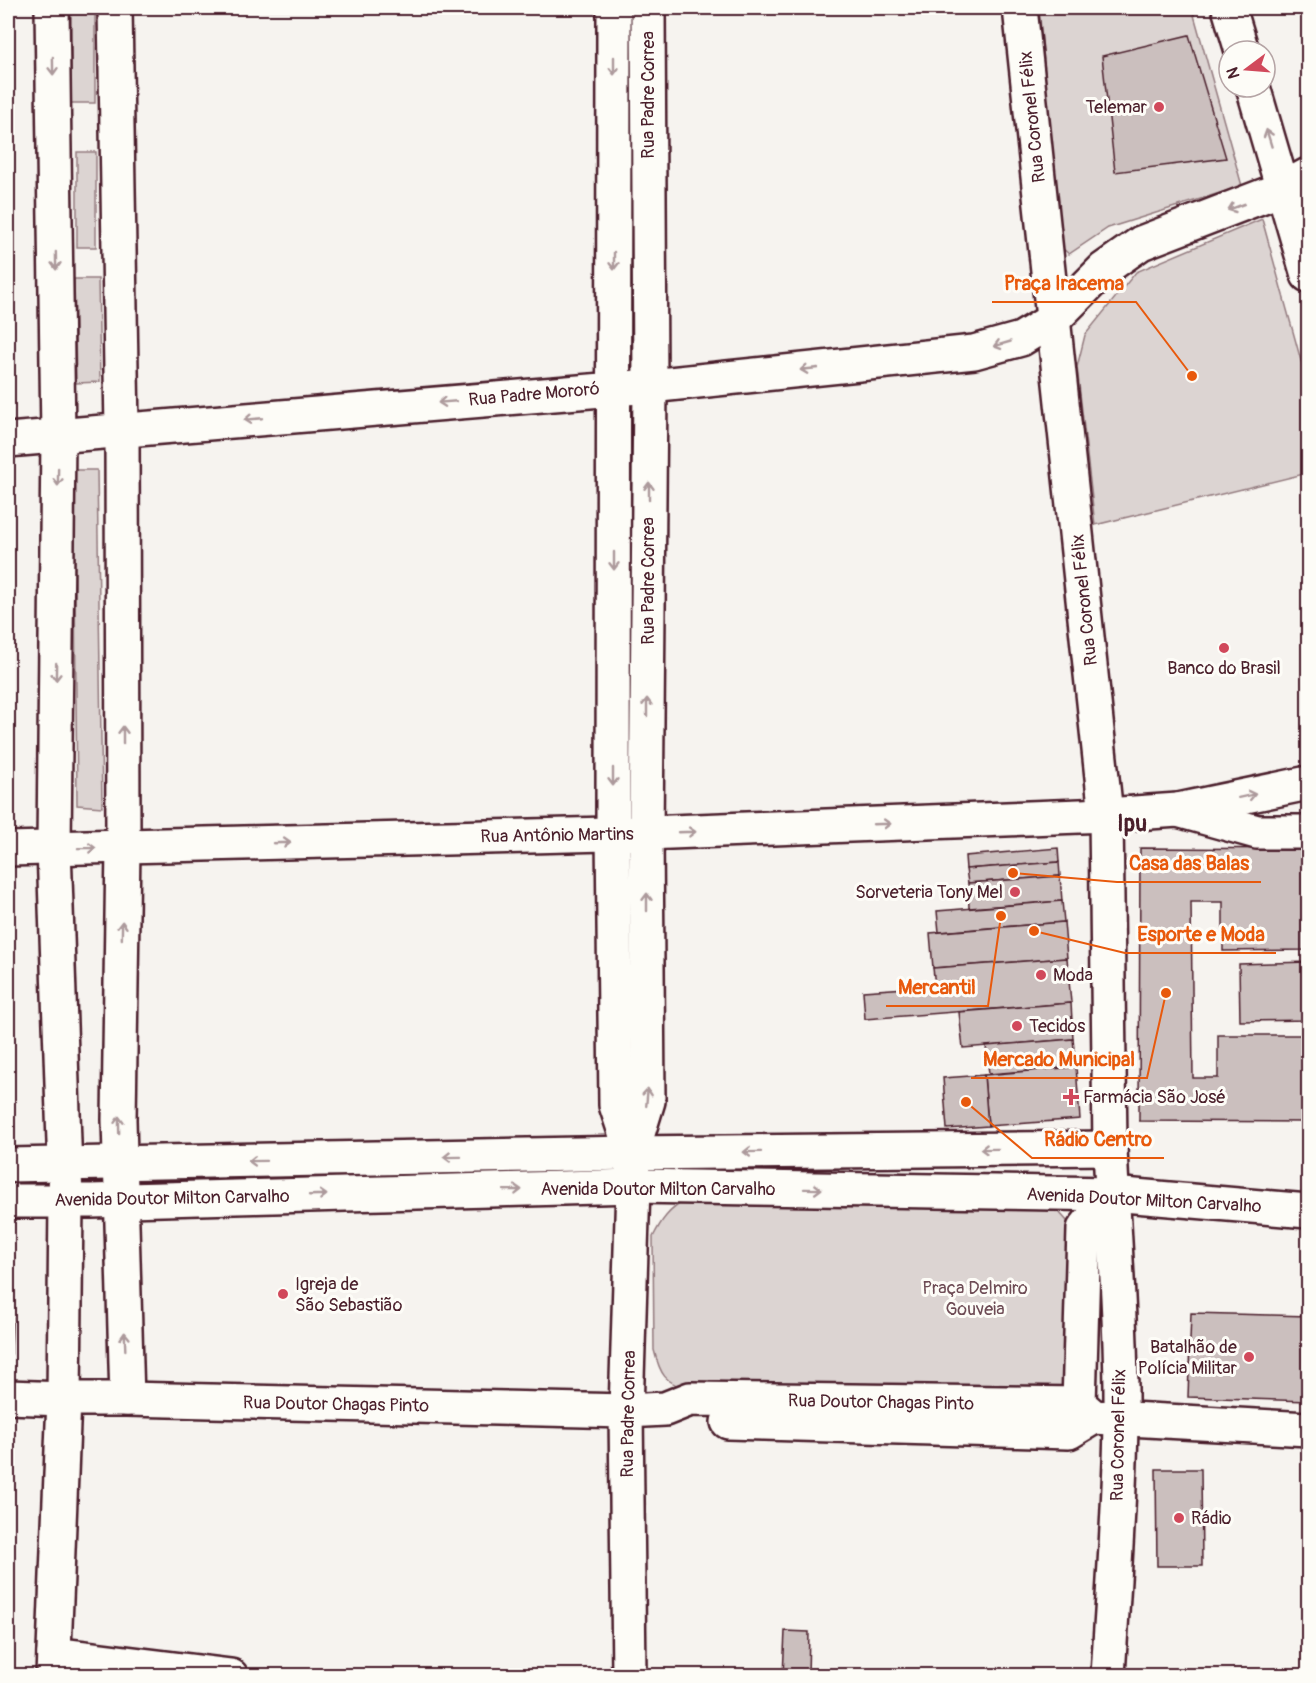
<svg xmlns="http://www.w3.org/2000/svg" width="1316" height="1683" font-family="Pangolin,sans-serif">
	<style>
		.green { fill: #dcd4d2; stroke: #937a7e; stroke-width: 1.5 }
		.building { fill: #cbbfbe; stroke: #4a1f2b; stroke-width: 1.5 }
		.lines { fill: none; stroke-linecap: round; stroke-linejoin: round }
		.minor-casing { stroke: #4a1f2b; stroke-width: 38 }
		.primary-casing { stroke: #4a1f2b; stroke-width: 38 }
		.minor { stroke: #fdfcf7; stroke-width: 33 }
		.primary { stroke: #fdfcf7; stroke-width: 33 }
		.oneway { stroke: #ac999b }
		.poi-dot { fill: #d1495b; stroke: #fdfcf7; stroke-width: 2 }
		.labels { text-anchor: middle; stroke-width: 6; stroke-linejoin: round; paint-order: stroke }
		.street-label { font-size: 18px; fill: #4a1f2b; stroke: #fdfcf7 }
		.poi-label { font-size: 18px; fill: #4a1f2b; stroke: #fdfcf7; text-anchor: start }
		.park-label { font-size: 18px; fill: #6e4c55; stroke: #fdfcf7 }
		.district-label { font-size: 24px; font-weight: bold; fill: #4a1f2b; stroke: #fdfcf7 }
		.leader { fill: none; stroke: #e8590c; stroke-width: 2 }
		.callout-dot { fill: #e8590c; stroke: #fdfcf7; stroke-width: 2 }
		.callout-label { font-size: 20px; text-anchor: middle; font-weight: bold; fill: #e8590c; stroke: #fdfcf7; stroke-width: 6; stroke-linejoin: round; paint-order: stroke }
	</style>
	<rect width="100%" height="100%" fill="#f6f3ef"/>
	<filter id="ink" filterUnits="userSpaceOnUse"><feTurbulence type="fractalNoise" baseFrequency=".0167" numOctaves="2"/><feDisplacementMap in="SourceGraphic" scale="12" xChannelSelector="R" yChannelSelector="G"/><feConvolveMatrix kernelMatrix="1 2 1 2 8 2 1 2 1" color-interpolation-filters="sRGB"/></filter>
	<g filter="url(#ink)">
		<g class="green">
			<rect x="71" y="8" width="24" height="95"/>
			<polygon points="1039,8 1192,8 1242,186 1108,228 1069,254 1061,247"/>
			<rect x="77" y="152" width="19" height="95"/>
			<polygon points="1262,219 1308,386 1308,473 1095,525 1077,367 1085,335 1136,272"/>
			<polygon points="74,279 98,279 100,382 76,383"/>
			<polygon points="74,470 97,470 102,807 77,805"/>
			<path d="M685,1201L1052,1204L1067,1221L1074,1236L1070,1381L1057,1392L690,1389C665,1384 660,1374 654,1350L653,1237C661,1221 669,1209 685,1201Z"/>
		</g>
		<g class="building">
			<polygon points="1189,35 1226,158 1115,172 1102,56"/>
			<polygon points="1058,848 1059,862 966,869 965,856"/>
			<polygon points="1140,848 1308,849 1308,950 1223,951 1223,902 1191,902 1193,1078 1218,1078 1218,1035 1308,1035 1308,1122 1139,1121"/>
			<polygon points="1059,862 1060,876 968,883 966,869"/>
			<polygon points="1060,876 1062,901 969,908 968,883"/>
			<polygon points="1062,901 1064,922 939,932 937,911"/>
			<polygon points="1064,922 1067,958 933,968 930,933"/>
			<polygon points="1067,958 1071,1003 865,1019 863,991 935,986 933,968"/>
			<polygon points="1308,962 1308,1020 1240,1021 1239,964"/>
			<polygon points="1071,1003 1073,1039 963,1048 959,1012"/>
			<polygon points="1073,1039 1076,1067 989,1074 986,1046"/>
			<polygon points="1076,1067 1080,1119 988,1126 984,1075"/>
			<polygon points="984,1075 988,1126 947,1129 943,1078"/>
			<polygon points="8,1256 14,1256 11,1354 8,1354"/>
			<polygon points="1191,1313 1308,1316 1308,1401 1188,1397"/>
			<polygon points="1156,1469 1201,1469 1202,1566 1157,1566"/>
			<polygon points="785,1631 809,1632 808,1676 783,1676"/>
		</g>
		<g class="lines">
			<defs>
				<g id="minor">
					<polyline points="52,8 58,436 54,848 66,1201 64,1399 53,1676"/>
					<polyline points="115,8 122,430 123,847 119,1120 127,1399"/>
					<polyline points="614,8 613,833 616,1105 632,1153 633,1186 626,1411 629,1676"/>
					<path d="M1020,8L1106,815L1110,1148C1114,1239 1122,1330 1121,1421C1120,1506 1113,1591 1108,1676"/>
					<polyline points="1229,8 1242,51"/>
					<polyline points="1253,87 1308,275"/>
					<polyline points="1178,810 1257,832 1308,832"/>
					<polyline points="632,1153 648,1101 646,833 650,386 648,8"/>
					<polyline points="8,1165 632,1153 1110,1148"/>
					<polyline points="8,1201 91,1201 633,1186 1112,1194 1308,1211"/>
					<polyline points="8,1397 64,1399 127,1399 626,1411 665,1409 690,1399 1079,1404 1094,1417 1308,1429"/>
					<polyline points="1079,1404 1084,1229 1112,1194"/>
					<polyline points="728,1422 1069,1432 1094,1417"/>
					<polyline points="54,1654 231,1676"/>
				</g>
				<g id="primary">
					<polyline points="8,440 650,386 974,352 1021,339 1054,319 1104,269 1141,243 1284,188 1308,175"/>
					<polyline points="8,849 646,833 1106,815 1178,810 1308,783"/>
				</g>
			</defs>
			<use href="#minor" class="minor-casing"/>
			<use href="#primary" class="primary-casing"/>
			<use href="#minor" class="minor"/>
			<use href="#primary" class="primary"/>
		</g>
		<defs><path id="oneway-shaft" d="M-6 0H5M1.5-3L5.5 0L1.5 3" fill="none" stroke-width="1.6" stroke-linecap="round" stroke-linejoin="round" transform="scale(1.5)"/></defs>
		<g class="oneway">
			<use href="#oneway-shaft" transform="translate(53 66) rotate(89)"/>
			<use href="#oneway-shaft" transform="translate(614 66) rotate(90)"/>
			<use href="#oneway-shaft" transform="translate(1269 138) rotate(-107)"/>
			<use href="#oneway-shaft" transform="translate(1236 207) rotate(159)"/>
			<use href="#oneway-shaft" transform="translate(56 261) rotate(89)"/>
			<use href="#oneway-shaft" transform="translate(614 261) rotate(90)"/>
			<use href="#oneway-shaft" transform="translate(1002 344) rotate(164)"/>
			<use href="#oneway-shaft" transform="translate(809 369) rotate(174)"/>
			<use href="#oneway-shaft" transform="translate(447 402) rotate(175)"/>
			<use href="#oneway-shaft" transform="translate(253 419) rotate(175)"/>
			<use href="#oneway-shaft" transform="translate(58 477) rotate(91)"/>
			<use href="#oneway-shaft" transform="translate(649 491) rotate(-90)"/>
			<use href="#oneway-shaft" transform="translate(614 561) rotate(90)"/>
			<use href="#oneway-shaft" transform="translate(56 672) rotate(91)"/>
			<use href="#oneway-shaft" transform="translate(647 707) rotate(-90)"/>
			<use href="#oneway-shaft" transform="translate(123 735) rotate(-90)"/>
			<use href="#oneway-shaft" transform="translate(613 777) rotate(90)"/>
			<use href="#oneway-shaft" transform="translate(1247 796) rotate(-12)"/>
			<use href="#oneway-shaft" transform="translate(882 824) rotate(-2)"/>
			<use href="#oneway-shaft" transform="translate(687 832) rotate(-2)"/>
			<use href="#oneway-shaft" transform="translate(282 843) rotate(-2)"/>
			<use href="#oneway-shaft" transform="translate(87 848) rotate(-1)"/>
			<use href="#oneway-shaft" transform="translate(647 902) rotate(-90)"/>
			<use href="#oneway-shaft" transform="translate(122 930) rotate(-89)"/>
			<use href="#oneway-shaft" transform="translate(647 1097) rotate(-85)"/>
			<use href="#oneway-shaft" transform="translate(119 1125) rotate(-91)"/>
			<use href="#oneway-shaft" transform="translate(989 1149) rotate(179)"/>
			<use href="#oneway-shaft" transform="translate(752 1152) rotate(179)"/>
			<use href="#oneway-shaft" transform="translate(452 1157) rotate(179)"/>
			<use href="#oneway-shaft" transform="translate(257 1161) rotate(179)"/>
			<use href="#oneway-shaft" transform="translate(813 1189) rotate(1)"/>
			<use href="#oneway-shaft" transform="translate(513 1190) rotate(-2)"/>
			<use href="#oneway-shaft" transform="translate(318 1195) rotate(-2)"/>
			<use href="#oneway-shaft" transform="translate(125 1341) rotate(-92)"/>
		</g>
	</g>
	<g class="poi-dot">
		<circle cx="1159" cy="107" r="6"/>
		<circle cx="1224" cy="648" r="6"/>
		<circle cx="1015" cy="892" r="6"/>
		<circle cx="1041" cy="975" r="6"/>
		<circle cx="1017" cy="1026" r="6"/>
		<path d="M1068 1088h6v6h6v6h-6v6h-6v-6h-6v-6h6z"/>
		<circle cx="283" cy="1294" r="6"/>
		<circle cx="1249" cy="1357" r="6"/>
		<circle cx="1179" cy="1518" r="6"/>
	</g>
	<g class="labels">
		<g class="street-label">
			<text transform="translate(648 95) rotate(-90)" y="6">Rua Padre Correa</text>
			<text transform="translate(1032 117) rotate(-96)" y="6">Rua Coronel Félix</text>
			<text transform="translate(534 394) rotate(-5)" y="6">Rua Padre Mororó</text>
			<text transform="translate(648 581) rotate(-90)" y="6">Rua Padre Correa</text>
			<text transform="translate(1084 600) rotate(-96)" y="6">Rua Coronel Félix</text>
			<text transform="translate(557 835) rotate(-1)" y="6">Rua Antônio Martins</text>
			<text x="658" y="1195">Avenida Doutor Milton Carvalho</text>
			<text transform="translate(172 1198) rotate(-1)" y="6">Avenida Doutor Milton Carvalho</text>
			<text transform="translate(1144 1200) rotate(3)" y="6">Avenida Doutor Milton Carvalho</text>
			<text transform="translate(881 1402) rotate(1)" y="6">Rua Doutor Chagas Pinto</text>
			<text transform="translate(336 1404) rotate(1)" y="6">Rua Doutor Chagas Pinto</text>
			<text transform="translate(628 1414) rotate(-89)" y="6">Rua Padre Correa</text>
			<text transform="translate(1118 1435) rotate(-89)" y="6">Rua Coronel Félix</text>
		</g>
		<g class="poi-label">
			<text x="1147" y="113" text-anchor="end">Telemar</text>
			<text x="1224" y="674" text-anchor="middle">Banco do Brasil</text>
			<text x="1003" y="898" text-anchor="end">Sorveteria Tony Mel</text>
			<text x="1053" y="981">Moda</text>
			<text x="1029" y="1032">Tecidos</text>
			<text x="1083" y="1103">Farmácia São José</text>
			<text x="295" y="1290">Igreja de<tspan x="295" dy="21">São Sebastião</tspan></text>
			<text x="1237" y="1353" text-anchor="end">Batalhão de<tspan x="1237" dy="21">Polícia Militar</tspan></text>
			<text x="1191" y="1524">Rádio</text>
		</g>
		<g class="park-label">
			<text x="975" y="1294">Praça Delmiro<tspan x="975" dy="21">Gouveia</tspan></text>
		</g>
		<g class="district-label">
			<text x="1132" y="831">Ipu</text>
		</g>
	</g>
	<path class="leader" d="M1192 376L1136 302H992M1013 873L1117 882H1261M1034 931L1125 953H1276M1001 916L988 1006H886M1166 993L1147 1078H971M966 1102L1032 1158H1164"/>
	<g class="callout-dot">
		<circle cx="1192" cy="376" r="6"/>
		<circle cx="1013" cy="873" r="6"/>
		<circle cx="1034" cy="931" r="6"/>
		<circle cx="1001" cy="916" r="6"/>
		<circle cx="1166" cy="993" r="6"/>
		<circle cx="966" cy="1102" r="6"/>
	</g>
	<g class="callout-label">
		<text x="1064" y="290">Praça Iracema</text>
		<text x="1189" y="870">Casa das Balas</text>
		<text x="1201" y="941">Esporte e Moda</text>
		<text x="937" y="994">Mercantil</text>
		<text x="1059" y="1066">Mercado Municipal</text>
		<text x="1098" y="1146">Rádio Centro</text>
	</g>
	<rect width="1316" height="1683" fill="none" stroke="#fdfcf7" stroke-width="30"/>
	<rect x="15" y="15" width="1286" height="1653" fill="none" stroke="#4a1f2b" stroke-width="2" filter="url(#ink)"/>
	<g transform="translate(1247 69) rotate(254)"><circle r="28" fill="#fdfcf7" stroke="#b5a4a5" stroke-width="1.5"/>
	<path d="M0-4.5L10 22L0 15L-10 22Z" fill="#d1495b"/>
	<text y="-9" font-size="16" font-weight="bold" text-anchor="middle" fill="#4a1f2b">N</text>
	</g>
</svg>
